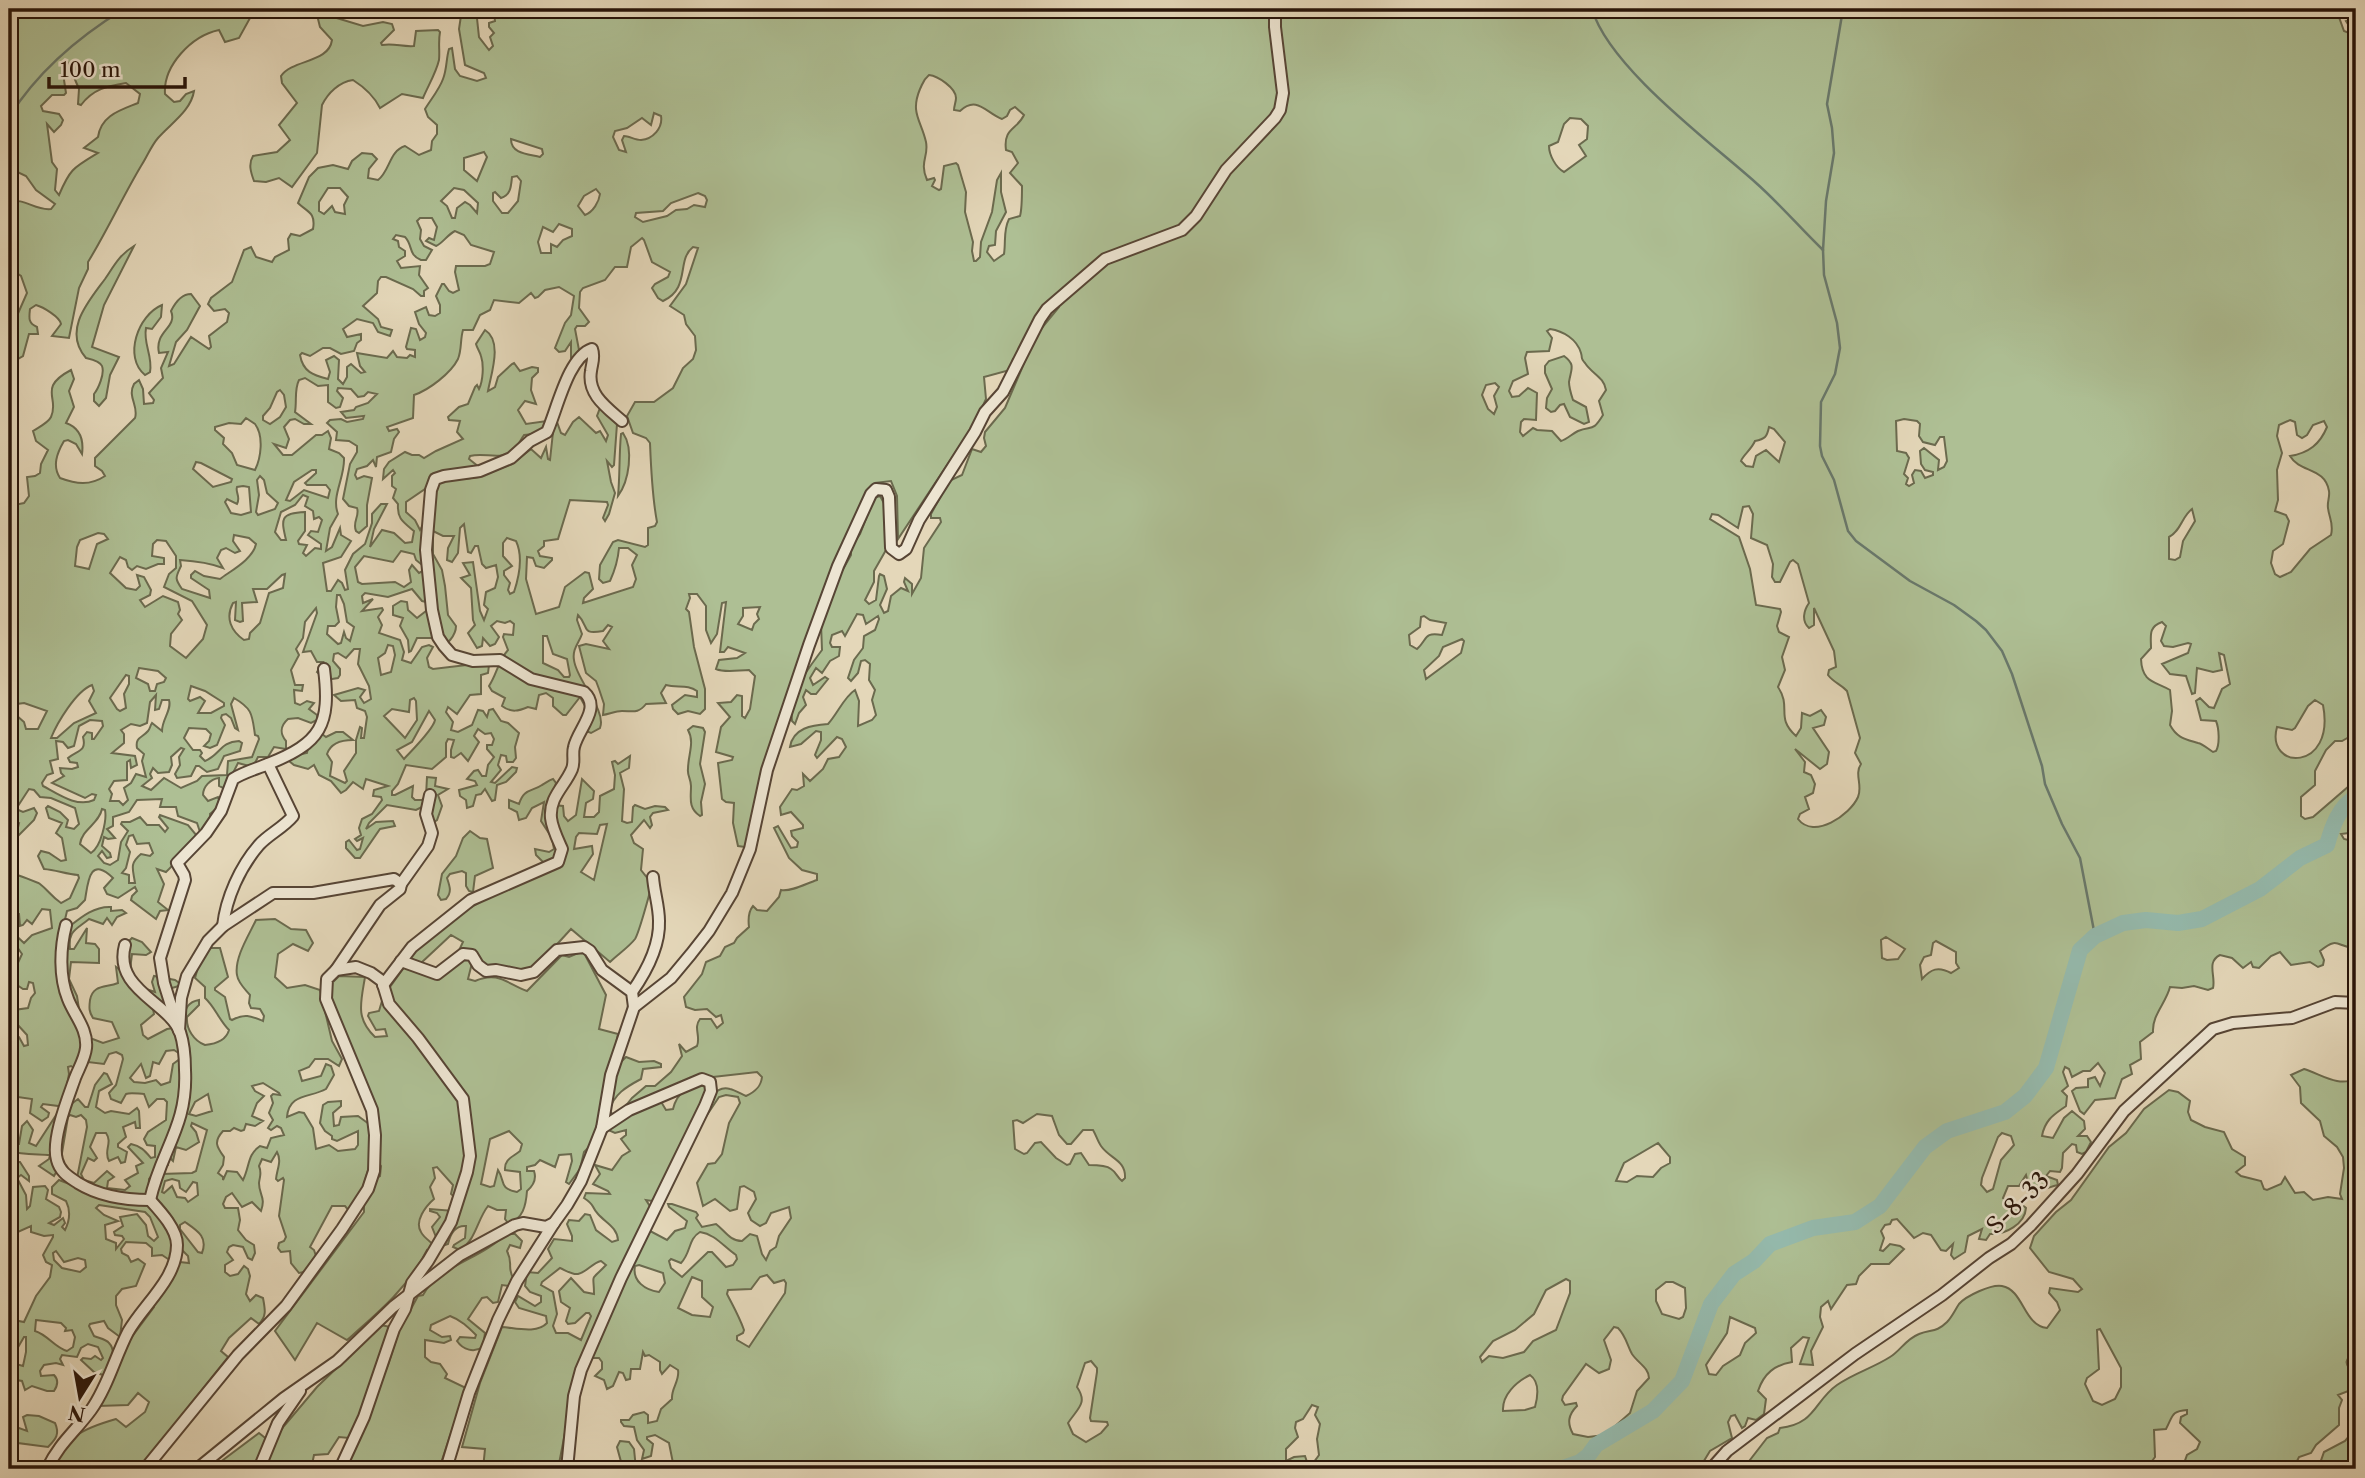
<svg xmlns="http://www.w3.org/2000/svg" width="2365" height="1478" font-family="'Libre Caslon Text','Noto Serif Armenian',serif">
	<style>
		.green { fill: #aebf94; stroke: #6b6a4e; stroke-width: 2; fill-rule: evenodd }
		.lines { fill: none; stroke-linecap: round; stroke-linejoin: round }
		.stream { stroke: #69786b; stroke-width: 2.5 }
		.river { stroke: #95baad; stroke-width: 16 }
		.minor-casing { stroke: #574535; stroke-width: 14 }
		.minor { stroke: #ede5d2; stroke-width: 10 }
		.labels { text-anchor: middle; stroke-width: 5; stroke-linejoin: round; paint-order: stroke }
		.street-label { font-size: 24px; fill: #281409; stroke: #ede5d2 }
	</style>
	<rect width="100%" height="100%" fill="#e4d7b9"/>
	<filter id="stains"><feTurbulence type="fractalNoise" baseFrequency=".00286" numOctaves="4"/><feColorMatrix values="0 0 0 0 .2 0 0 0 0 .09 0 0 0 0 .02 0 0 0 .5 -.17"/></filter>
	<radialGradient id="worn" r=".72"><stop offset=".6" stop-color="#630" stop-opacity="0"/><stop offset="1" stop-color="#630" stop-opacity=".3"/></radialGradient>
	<g class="green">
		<path d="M9,9H255L239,38L225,42L219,30C191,36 163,66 165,94L174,102L180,101L186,94L194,91C191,111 170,124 158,138C151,146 147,157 141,166C122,198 107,231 88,262V269L79,288L69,338L52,336L61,324C60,317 43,307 36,305L30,309C29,318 28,323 37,327L38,334H29L23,356L9,364V335L17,325L16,318L27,293L21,276L9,268V202C24,197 35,211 51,209L55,204L36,190L26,176L9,168ZM68,63L79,89L78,104L81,105C93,89 107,86 126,83L140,94L138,103C121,110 101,115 98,137L84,148L98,153C73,168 70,169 59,195L55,190L57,169L52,162L47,124L54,132L61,125L63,120L59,114L43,111L41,106L52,95H64L66,93L64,80Z"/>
		<path d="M462,9H476L479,37L489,50L493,46L490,37L494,33L489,27V23L495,21L494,13L503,11L504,9H2336L2344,31L2349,33L2351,29L2346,21L2356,18V733L2342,741H2335L2326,750L2315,771V785L2301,797V816L2305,819L2313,817L2356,780V832L2341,834L2344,839L2356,842V948C2336,948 2340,935 2320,951L2324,960L2323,965L2318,967L2310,962L2291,965L2280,952L2271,956L2259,968L2253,967L2251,962L2243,968L2232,958L2220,955C2206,962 2216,976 2213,988L2208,990L2194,986L2182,988L2170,987C2166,1003 2152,1015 2153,1032L2140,1042L2141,1059L2130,1065L2132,1074L2122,1079L2115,1098L2095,1100L2084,1114L2080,1111L2072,1091L2076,1088L2088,1087V1079L2095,1077L2100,1086L2105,1073L2098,1063L2090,1071H2083L2072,1077L2069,1069L2065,1067L2063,1072L2068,1086L2062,1091L2067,1096L2066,1106C2055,1114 2045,1119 2042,1136L2053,1138L2064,1118L2072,1111L2084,1121L2085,1129L2078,1136H2087L2091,1142L2086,1152L2082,1154L2077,1152L2076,1145L2072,1144L2063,1153L2062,1168L2060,1172L2050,1171L2046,1176L2057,1180L2058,1185C2048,1187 2041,1192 2030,1191L2026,1175L2019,1186H2008L2003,1198C2009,1204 2021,1202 2026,1208C2025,1224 2005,1235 1990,1234L1986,1240L1979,1239L1982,1229L1968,1236L1965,1252L1954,1259L1951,1255L1953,1244L1946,1251L1941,1250L1931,1235L1923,1233L1914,1238L1897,1219L1892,1220L1890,1224L1885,1225L1881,1231L1884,1238L1880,1250L1883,1251L1890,1244L1900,1246L1904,1249L1889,1264H1871L1859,1276L1856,1284L1847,1285L1831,1309L1828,1301L1821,1307L1820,1317L1823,1327L1811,1351L1813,1365L1800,1364L1809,1338L1803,1337L1791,1348L1792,1362C1775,1365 1764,1373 1758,1391L1766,1399L1764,1414L1756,1420L1748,1418L1745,1426L1742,1428L1735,1415L1731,1416L1728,1422L1732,1438L1710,1451L1699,1469H1611L1600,1463L1601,1469H670L673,1463L669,1443L655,1435L647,1437V1439L653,1444L651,1456L642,1459L644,1450L637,1440L634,1427L624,1426L621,1422V1420H629L633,1415L644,1412L648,1415V1423L657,1421L661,1409L672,1399C671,1388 680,1381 678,1370L670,1365L662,1374L660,1370V1362L649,1355L645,1356L643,1352L640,1369H631L630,1379L626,1380L623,1373L619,1372L613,1386L607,1389L604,1380L595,1376L602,1369V1362L599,1358H590L589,1350L578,1366L558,1469H483L485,1449L462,1447L480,1383L502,1327C516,1328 537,1334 547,1323L546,1316L519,1308L515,1302L518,1296L535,1306L541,1302V1296L530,1292L525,1286L527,1272L538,1273L552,1258L548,1249L554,1239L572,1241V1236L567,1224L569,1220L579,1221L585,1214L590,1215L596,1230L612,1242L618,1240C617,1227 606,1223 598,1214C590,1205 596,1206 584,1198L586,1193L610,1194L608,1191L593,1184L600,1174L595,1165L612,1170L622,1156L630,1151L621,1139L626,1135V1130L615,1133L604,1128L598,1130L599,1137L584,1152L580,1169L569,1184L566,1182L572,1161L571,1154L559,1155L555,1167L540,1160L535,1165L527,1167V1171H534C537,1180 533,1186 527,1191C526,1205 523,1220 508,1223L505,1219L506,1210H497L488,1206C477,1220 476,1240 460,1250L453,1247L454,1245L465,1238L466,1226C454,1225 450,1235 448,1244L445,1245L441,1237H436L432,1227L440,1217L437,1213L430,1211V1209L454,1211L457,1207L458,1200L451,1194L453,1185L437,1167L433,1168L435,1178L430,1187L434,1199C426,1206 414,1221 421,1232C423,1237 431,1242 435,1246V1253L427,1250C408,1288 378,1313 347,1340L317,1323L295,1360L275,1331L364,1212V1200L376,1178L380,1176L381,1166L376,1160L375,1153L373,1154L355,1213L350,1212L345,1206H332L310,1247L314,1250L318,1262L309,1271L299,1273L291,1263L290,1251L281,1252L278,1248L279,1243L284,1241L286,1237L279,1216L284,1180L283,1178L278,1181L276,1179C277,1169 282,1161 277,1152L271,1162L262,1159L259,1166C262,1173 260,1175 259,1183C259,1195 266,1197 261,1211L252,1202L242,1207L232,1193L226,1197L223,1204L225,1208H238L240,1220L238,1230L246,1240L254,1245L255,1253L252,1260L248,1258L243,1247L233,1245L229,1247L227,1252L233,1260L225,1265V1272L230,1276L238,1274L244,1266L248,1269L250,1276L246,1294L250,1301L256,1295L263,1298C265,1309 267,1316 259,1324L251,1318L229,1338L221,1351L228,1357L139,1469H108L104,1466L100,1469H49C68,1436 81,1429 116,1419L126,1427L145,1412L149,1402L138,1393L128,1405L99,1406L131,1338L154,1307L153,1302L177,1265L180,1262L189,1263L188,1256L178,1246L173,1257L168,1259L162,1255L152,1256V1248L146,1243L126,1242L121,1249L122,1253L128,1256L131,1262L138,1259L145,1264L136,1286L122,1289L116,1296V1305L122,1320L120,1337L108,1328L104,1321L90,1324L89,1326L94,1336C98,1338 106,1339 109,1343C117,1351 111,1368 106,1376L94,1372L81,1360L83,1358L91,1359L95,1356L101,1360L103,1358L98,1347L88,1344L81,1348L77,1357L62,1355L60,1359L63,1365L56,1363L44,1365L40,1371L41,1376L54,1375C59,1380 58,1385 54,1391H47L32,1386L25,1390L22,1381L10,1379L9,1382L13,1392L11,1396H9V1362L23,1366L26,1352V1337H24L13,1356L9,1357V1319L24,1322L36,1296L50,1277L52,1265L46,1262L43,1255L53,1237V1235L44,1236L31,1232V1226L9,1236C9,1228 11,1226 13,1219C16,1209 12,1198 9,1189L17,1187L9,1166L12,1162H20L29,1176V1181L21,1175L17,1178L26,1195L27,1209L30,1206L33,1187L45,1186L48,1190L46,1199L59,1207L61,1212L60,1217L49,1223L54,1225L63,1218L65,1223L62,1227L65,1230C70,1220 71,1211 66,1201L52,1194V1187L59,1180L88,1191L92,1188L77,1178L87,1127L86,1120L81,1115L76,1117L70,1115L68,1117L60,1165L54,1176L39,1166L49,1159L50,1155C36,1154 22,1155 9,1151V1034L19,1037L24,1046L28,1045L27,1035L17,1024L9,1023V1014L14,1010L28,1008L31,998L35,993L33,983L29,982L27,989H23L17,985L9,1007V972L16,967L22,954L17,947L9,945V929L24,943L32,935L52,928L50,910L42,909L32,924L27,920L23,925L20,926L19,914H9V872C14,874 38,882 40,884C49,891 51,896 61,903L70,898L79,878L78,875C66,874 56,870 44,869L38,856L41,851L49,853L61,861L66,860L62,838L56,833L62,823L49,818L46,808L48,806L60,812L68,820L66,827L74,829L79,824L75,808L51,798L40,797L34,790L29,789L16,809L23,812L34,808L37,813L34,820L18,836H16L19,823L11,822L9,825V529L15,530L18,525L13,514L14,505L24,503L29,496L27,477L35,476L40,473L41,464L48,450L36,441L33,431C39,427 48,423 51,417C60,398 37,388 71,370L74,379L69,391L74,407L66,423C80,428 84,439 82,454L76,444L68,440L64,441C57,453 52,466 60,478C76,484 90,486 105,476L102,471L95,466V458L135,418C139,406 127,397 134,384L139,380L143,389L144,404L153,403L154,400L149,393L163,378L161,368L168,352L159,353C154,331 178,328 171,311C175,303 182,294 191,294L200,306L187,330L176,342L169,366L174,364L191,337L209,349L211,347L209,336L227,322L229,313L225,309L214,311L208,304L211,298L232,282L244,250L251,247L256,257L272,262L275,257L289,250L288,239L291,234L300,236L313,229C316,212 307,212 298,203L309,177L318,168L333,165L348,169L352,161L362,153L372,154L377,159L369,169L368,178L378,180C390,171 389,151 405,146L419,155L431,150L432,141L437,134V125L428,117L425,109C431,99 439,90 443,79C447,69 446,59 449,49L452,48L455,69L460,76L477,81L486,78L484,73L465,65L459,29ZM929,75C938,76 956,88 956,98C956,102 954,106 954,110L960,111C977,95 986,113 1002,119L1007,116L1010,110L1015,107L1024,115C1017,130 1003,128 1006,150L1012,152L1018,163L1010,173L1022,186C1022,194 1022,209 1020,216L1009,219C1003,231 1006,241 1004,254L994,261L987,252L989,246L995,245L996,231L1006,212L1001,192V173L997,180L992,212L981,242L980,257L976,261H974L972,251L973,242L965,212L966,192L958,165L956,163L944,166L941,189L939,190L932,186L935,180L934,178L927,180C919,162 929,156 926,142C921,120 910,113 920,89C923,83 923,80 929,75ZM654,113L661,116C663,128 653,139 641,140C635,140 629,136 624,136L622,140L626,152L619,150L613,137L615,131L627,128L642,118L651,125ZM1570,118L1581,119L1588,126L1587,139L1579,145L1586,156L1564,172C1556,168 1549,155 1549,146L1558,142L1564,124ZM511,139L542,149L543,154L540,157C528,154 511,154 511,139ZM484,152L487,157L477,181L464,170V158ZM517,176L521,181L518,201L508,213H502L493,201V193L495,192L501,198C511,195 511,186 512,177ZM328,188H340L348,197L344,205L345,214L335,212L332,206L324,214L319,211V202ZM454,188L464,190L478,203L477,213L470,205L465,202L457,208L455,218H452L447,206L441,201ZM596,189L600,194C599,202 593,212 585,215L578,206L584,196ZM698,193L705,196L707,200L705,207L694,205L687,209L676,210L667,216L643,222L635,217L636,213L663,211L671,203ZM420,218H432L437,227L434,240L429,238L426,241L436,246C443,243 447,235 455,231L464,235L471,245L494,252L490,264L485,266H456L455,272L459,290L453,293L449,291L444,284H442L436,296L440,305V313L435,316L429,315L426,307L415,312L419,324L426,333L425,337L420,340L416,329L411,328L406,347L407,349L415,350V357L410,355L407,358L397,357L393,351L387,358L357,353L360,366L365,372L361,373L351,364L347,367V377L343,384L338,379L339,360L334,356L326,360L330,372L328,379C313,375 303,372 300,355L302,353L310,356L323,348H330L341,354L354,351L357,343L361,340V334L347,337L343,329L357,319L373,323L378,332L390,336L392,330L381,327L378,319L363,306L377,293L378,281L381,277H386L413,289L421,296H424V291L428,288L419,275L420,266L401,268L397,261L405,256V251L399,247L398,241L393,239L396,235L405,237C413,245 408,255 421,260H426L432,250L424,246L420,239L421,230L417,221ZM559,224L572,229V236L563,240L557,247L551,244V253H541L538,242L543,227L553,232ZM642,238L644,240L652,262L670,272L668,277L655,284L652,288L658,298L663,301C691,288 676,260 693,247L698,248L686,284L670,306L684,315L686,324L695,336L696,350L693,359L683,368L673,388L654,402H635L627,416L633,433L646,438L650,443C651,468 652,496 657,522L655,526L648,528V545L645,547L618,540L613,542L600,565L599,579L603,583L610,581C615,570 618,560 619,548H628L637,555L632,565L636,579L633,587L583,603L584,598L593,589L589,573L585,572L565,587L559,607L536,614L526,579L527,557L533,558L536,566L544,568L552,560V558L540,556L538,551L544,546V541L558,539L570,500L607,502L608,505L603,518L605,521L609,514L615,493L611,482L607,461L612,467L614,465L617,424L600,408L597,416L608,435L606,441L600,431L596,433L579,417L573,422L565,435L561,433L557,422L554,423L550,460L548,459L546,447L541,458L531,449L512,464L479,477L464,479L443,474L455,469L479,467L469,459L470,456C485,452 501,461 514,450C518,447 520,440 524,435C535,433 547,435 549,421H547L526,424L518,410L525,401L536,404L531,390L532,378L538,372V368L532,367L520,371L514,363L512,364L498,377L495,387L488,391C491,374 503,341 485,330L476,344C477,348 480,352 481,356C484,365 483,381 479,389L477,385L475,387L468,404L459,407L448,417L449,420L460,421L457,432L463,439L436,451L424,458L419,455H412L405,452L389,462L384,469L383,479L393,470L395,473L392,476V486L396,489L393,498L398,504C397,519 403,522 414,531L412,542L405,543L394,533L382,530L370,547L374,529L387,504H381L372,514V523L365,544L353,554L345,570L348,589L345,590L342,583L338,580L331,591H327L323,563L341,557L351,541L341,535L340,528L332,547L326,551L330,528L338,514C331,496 345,478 344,458L339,453L329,449L331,438L328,431L322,435H316L292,455H283L274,444L286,448L289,439L284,427L290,420L295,419L304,424H311L295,412C297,401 294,390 299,380L305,378L318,386L328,385V402L336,408L340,407L343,398L337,391L338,388L351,389L358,397L364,396L368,392L377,394L368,403L356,407L354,410L341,412L346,418L364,416L363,419L347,422L341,419L330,420L327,423L337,432L336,440L349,441L357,446V452L350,464L343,499L349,506L357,508C360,516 352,522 356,531L359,533L367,526V505L372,478L364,476L357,479L355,475L357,469L367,466L373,460L376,467L377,457L391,452L394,439L399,432L397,429L389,431L387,427L413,418L414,395C429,390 451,373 458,359C462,349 460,340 463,330H473L480,315L490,310L494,300L519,303L531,293L535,298L538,297L545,290L559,287L574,296L571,315L565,323L555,348L559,352L565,351L571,342V358L575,360L579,350L575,329L577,326H585L589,322L579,308L580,292L583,288L605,280L615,267H627L631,247ZM1058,299L1060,302L1059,307L1036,335L1005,408L985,432L984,438L986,446L981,452L972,449L962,475L949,481L931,514V518H940L941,522L924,548L921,578L912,594V584L905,578L904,582L908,591L901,588L891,596L888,611L884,613L880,605L887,589L884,576L880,574L879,576L876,600L869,604L865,600L874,582V571L886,550L885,505L880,496L874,498L860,534L851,547V555L837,580L821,624L822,650C805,673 789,692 792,721L795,724L799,713L806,705L803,697L806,690L811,694H816L828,679L825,677L813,685L810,678L816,668L822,673L830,661L839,656L840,647H832L830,643L832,635L842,631L845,636L857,614L863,615L866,624L878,616L879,619L875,630L864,636L863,648L854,660L848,678L851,681L858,673L861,661L865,660L870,664L869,680L875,690L872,700L876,715L872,720L858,726L859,701L855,690C844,697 838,713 828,724C812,725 793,728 790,747L801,744L816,731L821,732V740L815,755L817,758L837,737L842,739L846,747L839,757L828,759L823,769L810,781L803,774L804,786L797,790L792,789L780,807L781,815L791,812L803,825V828L791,831L792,836L798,842L797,847L791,848L778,826L774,828L789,858L802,870L817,874V880C807,883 792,892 781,890L779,897L767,911L757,910L753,906C748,912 748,919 749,927L737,938L734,943L725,947L720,956L706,962L702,974L684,997L686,1007L695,1010L707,1009L716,1017L721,1015L723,1023L717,1028L711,1019H700C693,1028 701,1036 697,1046L686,1052L679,1044L682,1056L671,1072L655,1086H646L632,1098L620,1113L615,1116L609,1111C614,1094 626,1087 641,1079L643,1069L661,1067V1064L654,1061L639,1062L626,1057L622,1061L613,1059L618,1034L599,1029L606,995L583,951L569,957L562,955L527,991C506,983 498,971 475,981L468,979L472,963L477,957L484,967L505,968L519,973L538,965L571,929L610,962C617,955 629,947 635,939C639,933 650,892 652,884L641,870L643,849L634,843L631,835L644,820L650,828L652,825L650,817L653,813L668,810L665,807L655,806L645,809L635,805L633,807L632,822L627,823L622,821L624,789L620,773L629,768L630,756L618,764L615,761L612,762L615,775L614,789L600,796L599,812L594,817H584L586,803L593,799L594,791L582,779L576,815L568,821L564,816L563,806L554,805L552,799L556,783L553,779C549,780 546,783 542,785C532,792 524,788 519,804L509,800V808L517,812L519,820L526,818L532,808L544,802L541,821L552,838L554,849L549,852L535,849L536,855L544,863L550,862L558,855L563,857L564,861L504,888L458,915L407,957L421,963L451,935L463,942L455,959L437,976L405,966L390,987V1001H382L379,1011L369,1013L368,1016L376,1030L385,1029L387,1036L375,1037C355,1018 361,1002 365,977L339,976L331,984V999L335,1022L371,1096C371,1111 382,1129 377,1143L372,1138L369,1124L358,1116L341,1117L339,1125L334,1126L333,1113L341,1106V1101L328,1102L323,1105L320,1123L325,1131L332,1136V1139L337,1141L358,1131V1145L355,1149L338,1151L329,1145L316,1149L313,1128L304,1113L299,1112L287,1117C289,1093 310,1098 326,1089L334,1075L331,1066L326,1064L321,1076L302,1081L299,1071L309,1067L315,1059H328L339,1066L342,1059L332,1041L320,990L305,985L287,988L275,977L278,954L293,944L308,951L313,943L306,930L291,929L275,919L256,920C249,935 234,958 237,975C238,983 245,989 250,995L249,1003L251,1008L260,1009L264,1016L263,1021C251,1016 245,1013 232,1020L230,1019L225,997L215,990V988L228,977L220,948H210C203,955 197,968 195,978L205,987V998C215,1007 219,1020 229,1030C226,1041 215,1044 205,1045C194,1041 186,1029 187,1017L199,1005V1000C183,1003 186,1014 180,1027L167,1029L148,1039L143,1035L141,1025L154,1014L152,1003L167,1004L169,1002L164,995L165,990L182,985L175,980L154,976L152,982L155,992C130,985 128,980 132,954L146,955L151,952L142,942L132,938L125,945L123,972L116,967L118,983C106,988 93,984 90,1000C89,1008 89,1012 93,1018L112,1022L119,1038L103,1043L90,1038V1033L81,1022L77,996L69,979L71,962L99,963V949L95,944L86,943L87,928L74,949H70C68,930 76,930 89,919L103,924L107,918L112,925L117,917L126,913L122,910L111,911V907C93,906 79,919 65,930L63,928L67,911L77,908L85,900C88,883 89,855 113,878L104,888L107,894L118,898L135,887L137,891L132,896L131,900L156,919L160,911L168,910L158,902L164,884L157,869L166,872C177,862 187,847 197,836L188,825L160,815L159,817L168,828L165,832L159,825H147L140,817L130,822H122L121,824L128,831L121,842L118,860L110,865L104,863L98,856L102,851L107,858L111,857L110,853L102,846L104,837L108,839L115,838L107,829L113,826V817L129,812L137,800L162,799L160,807H176L178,816L197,823L200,832L205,830L211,822L210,814L216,809L219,800L218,797L208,801L203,795C203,787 210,779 219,778V786L225,789L238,763L253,767L258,757H268L274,747L286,749V741C280,734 280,726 288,719L298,718L311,723L317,720V715L309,709L314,703L307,701L300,705L295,703L294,690L302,691L303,685H295L291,670L299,655L296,649L303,638L305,622L316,608L317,613L303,652L311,651L317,662H323L317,672L326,680L338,678L340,675V669L333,661L334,654L338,653L346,658L354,649H360L358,664L369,686L371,699L364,703L360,697L365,690L358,688L334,695L341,701L355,700L357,708L365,711L367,717L364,738H361L362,728L360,727L356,740V753L344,771L347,781L345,783L330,776L332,762L327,754C331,742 343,740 353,740L343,732H336L326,737L322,734L324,728H320L310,738L307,753L292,756L289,761L294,765L308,769L314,765L319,775L331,781L341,793L346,790L353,782L363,789L366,779L388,786L374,790L373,796L381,797L382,800L372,814L362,819L359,828L361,835L355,839L357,841L363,838L360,849L357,850L349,840L346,842V848L355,858H360L380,829L395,826L393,821L376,822L366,829L369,823L387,805L416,810L424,806L428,818L434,822L437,820L442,806L438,795L448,789L435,786L436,778L427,777L426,796L422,800H415L412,797L413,786L395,795H392V791L398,784L406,765L432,769L446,757V743L448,739L454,740L451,750V757L454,758L461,753L468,761L479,742L474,736L478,729L485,734L491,733L494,739L492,745H487V749L494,757L488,765L486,776H482L478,770L474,771L467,779L475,781L477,785L459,790L460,796L466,800L467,808L473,806L476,795L481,794L485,789L492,801L495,800L497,785L506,782L516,772L517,768L512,767L495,783L491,782L501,770L498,765L501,755L506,756L507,762H513L516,758L515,747L519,733L508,723L501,721L493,709L489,710L487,717L483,711L478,710L472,725L458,732L451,730L453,722L446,712L448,707L457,714L470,695L481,694V675L488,673L489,665L475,664L433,669L429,667L427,658L433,647L429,645L422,647L411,663L402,660L404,652L400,640L379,633L382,625L378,617L383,610L382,608L362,611L373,599L363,603L362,596L365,593L388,597L412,589L422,601L431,603V611H426L417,618L408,610L407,602L401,601L393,606V615L403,618L400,626L408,640L409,652L411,651L417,638H432L439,647C447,646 456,635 456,626L448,615L445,586L442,570L433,554V538L427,543L423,535L431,530L443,536H454L448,548L447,560L452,562L458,553L460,528L464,524L468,552L471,553L475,546H478L482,564L486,568L496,565L498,577L495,588L486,592L484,605L488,609L484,620L480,611L473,562L463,563L470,575L461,578L471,588L473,620L475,625L468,633L477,648L482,646L483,638L490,646L495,644L499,637L491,626L497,621L505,623L510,621L514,624L513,635L504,634L503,637L508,650C498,661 497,674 489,686L492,691L505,698L502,706C511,713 519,711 528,707L536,709L539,695L546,693L553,698V706L563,715H566L580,697L585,706L583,720L586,731L591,733L600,728C607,710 576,680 574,660C572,649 579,643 582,634L577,620L578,615C590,627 580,635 603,631L608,625L612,627L603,641L609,649L586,644L579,646L586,673L596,681L599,689L604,704L603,715C609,714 616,711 622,711C633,711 638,714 646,704L666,703L661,693L666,685C677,688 688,684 697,691V697L685,695L672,705L673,709L678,714L688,711L700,714L705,709V689L694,647L689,612L686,609L690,598L689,594H697L706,606V630L711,643L717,634L722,603L726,602L720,652H724L728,647L745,653L737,658L719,660L716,669C725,673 739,670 749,670L755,676L750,709L745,718L742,716V696L737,695L731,702L718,703L730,717L721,727L716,752L733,757L732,760L718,763L722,799L726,802L734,803L733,823L738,846L745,847L750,838L765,768L807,643L842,546L866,493L875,483L891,481L897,496L898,539L975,423L986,399L984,377L1010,370L1013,359L1020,358C1024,340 1040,304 1058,299ZM1550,329C1563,331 1577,339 1581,353C1583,360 1580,357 1585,363C1592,374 1604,377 1606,390L1599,401L1603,415C1592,433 1592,425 1578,431C1572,434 1567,439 1561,441L1552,431L1537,430L1533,428L1523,436L1520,432L1521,422L1524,419L1536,420L1537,393L1528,388L1519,396L1512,397L1509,391L1513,381L1528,374L1525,358L1527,352L1549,351L1552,338L1547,331ZM1495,383L1499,387L1494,396L1497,407L1494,414L1488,409L1482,395L1486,385ZM280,390L284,395L286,407L280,417L270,424L263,420V416L270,408L277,392ZM246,418C246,418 255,424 255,424C264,436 261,458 255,470L237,465L232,453L223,444L224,438L215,430V427L229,423L241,424ZM1904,419L1917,421L1920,424L1919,436L1923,442L1935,445L1940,437H1944L1947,461L1944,467L1938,470L1939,460L1924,448L1920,451L1921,464L1925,470L1933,472V475L1925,478L1921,471L1915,470L1912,475L1914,483L1909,486L1906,484L1908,478L1904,474L1909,458L1906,453L1897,451L1896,421ZM2290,420L2295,422L2297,435L2302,438L2307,435L2313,425L2324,421L2327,427C2320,444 2309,453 2290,456C2300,473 2325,467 2329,491C2330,497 2327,502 2328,508C2329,518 2334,523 2331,535L2310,549L2291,572L2280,577L2275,574L2271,563L2273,551L2283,544L2289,521L2286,515L2275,511L2278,500L2277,470L2282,453L2277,436L2279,425ZM1769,427L1774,429L1785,442L1779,462L1766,450L1756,456L1753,467L1746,466L1741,461C1743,455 1751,450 1755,441C1765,439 1767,437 1769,427ZM196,462L201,463L232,479L231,482L213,487L193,469ZM312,470H316V473L305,483L307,485H326L330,490L328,498L304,490L290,501L286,500L294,482ZM260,476L264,480L267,493L278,503L275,509L258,515L256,512L259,495L257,480ZM431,485L429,497L424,503V523L420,530L415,520L406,512V502ZM243,486L249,487L251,512L241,515L231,513L225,502L227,499L237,504C241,497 235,492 237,487ZM303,495L308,497L305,506L313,511L314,519L319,517L322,520L318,532L311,531L308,535L321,544V549L315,548L306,556L303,553L307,545L299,544L298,541L305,531V512C280,513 281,519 286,540H281L275,532L281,512L295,505ZM1749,506L1753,514L1751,538L1767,545L1773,564L1772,577L1775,582H1780L1790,562L1793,560L1798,564L1809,603C1804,610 1801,621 1809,628L1814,625V608L1834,651L1836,667L1829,670L1828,675C1834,683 1841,684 1847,691L1860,738L1855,753L1861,764C1854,774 1863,786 1858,797C1850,815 1814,840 1798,819L1800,814L1809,809L1805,797L1813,793L1815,784L1811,775L1804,772L1805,762L1795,749L1820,769L1827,764L1829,752L1813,728L1824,725L1826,717L1821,710L1810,716L1802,713L1801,728L1796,736C1775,717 1792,708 1778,687L1785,670L1782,657L1789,637L1779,632L1777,626L1781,612L1780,609L1756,605L1750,569L1739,537L1710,519L1712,514L1718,515L1738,528L1743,507ZM2192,509L2195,521L2183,541L2180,557L2175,560L2169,559V537C2181,531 2182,516 2192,509ZM98,533L104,534L108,539L97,544L89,569L75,566L77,547L80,540ZM234,535L249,538L256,544C253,559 232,570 220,579L204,576L195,571L191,575V578L209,590L210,598L182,589C174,578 176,577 181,566L180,560C195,561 210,563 223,568L217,558L221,550L226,548L235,553L240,551L233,541ZM507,538L516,541C523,556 519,577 514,592L510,594L508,590L510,583L504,575V571L512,566L503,556V543ZM157,540L166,541L176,556V568L169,574L164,587L192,601L207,625L203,639L186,658L170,646L171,634L182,620L178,614L180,610L178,602L163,596L145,607L140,600L150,595L151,590L144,577L137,575L140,586L136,590L126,588L110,573L120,557L126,560L128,567L132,570L137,566L146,569L158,564H164V558L152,556L153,544ZM401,551L414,554L416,560L421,564L426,560L430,567L419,573L412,565L409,570L411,582L404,587L395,582L362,584L358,582L355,567L364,556L393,562ZM285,574L283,588L269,593L260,623L250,633L249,639L244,640C231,631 225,618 233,603L236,602L235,620L240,622L243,621L242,603L257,602L253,589H267L282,575ZM337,595H340L344,604L347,622L354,627L350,641L346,638L344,632L341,643L338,644L327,634L328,626H335L339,622L336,607ZM760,607L757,614L759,619L754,624L752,630L738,624L743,616V608ZM1424,616L1430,620L1446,623L1442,635C1423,632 1428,639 1417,649L1410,645L1409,635L1420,627L1421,617ZM2162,622L2166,626L2161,641L2164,646L2173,647L2188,643L2191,644L2188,653L2162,664L2170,674L2186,676L2192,694L2195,693L2197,668L2213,672L2222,670L2219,653L2224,655L2230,684L2222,689L2214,708L2209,707L2200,698L2196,701L2201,720L2216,721C2219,728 2220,744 2216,751L2213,752C2208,749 2203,744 2198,743C2185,739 2177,738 2170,725L2172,711L2170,690C2155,681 2142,683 2141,659L2151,648C2151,636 2148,627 2162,622ZM543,636H547L553,654L567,659L570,675L569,677H564L558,670L543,663ZM1462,639L1464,641L1461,653L1426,679L1424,670L1439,656L1443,647ZM388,645L393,646L395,655L391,672L381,675L378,658L385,653ZM139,668L158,671L166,678L164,682L157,684L155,691H150L148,684L136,678ZM126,675L129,676V684L124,694L126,708L120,711L117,709L110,698ZM92,685L94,691L89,701L96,713L74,723L57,738H51C57,723 76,691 92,685ZM191,686L205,691L224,703V706L211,713H198L205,701L200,697L190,701L188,699ZM156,695L155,710L159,709L162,700H169C172,710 162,719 162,731L152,723C150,726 150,729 148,731C142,738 135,737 137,748L144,754L142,761L146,777L136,774L131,783L124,788L128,800L123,805L119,801H110L112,794L109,789L114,781L127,780V762L130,760L131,768L137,765L135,756L112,753L124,743V734L121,730L131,724L140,726L147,723L150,702ZM234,698C253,709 252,715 255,735L258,736L259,739L252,757L228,761L227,775L202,776L197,781L181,788L164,778L151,790L142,786L152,778L150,774L153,768L158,773L169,772L172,765L171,757L181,748L184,749L179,757L180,765L175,774L177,778L191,776L196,766H199L207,772L218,769L224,756L240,751L242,743L239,741C220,742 220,755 205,761L200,756L202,753L200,750H193L184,738L189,728L206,729L211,734L209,741L204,746L210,748L217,745L225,725L221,718L222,715L226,714L231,718L235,728L238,730L231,704ZM414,698L416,701L417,720L405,738L384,716L392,709L409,712L410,700ZM2315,700L2323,705C2336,772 2265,771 2277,727L2292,730L2295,728L2308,706ZM24,703L47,711L38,729H26L24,722L16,715L17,704ZM429,711L435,720C433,730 412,750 404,759L397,750L412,742ZM90,720L102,721L103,726L94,739H92V733L87,732L83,737C87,752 77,750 68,758L70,762L77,763L78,767L72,769L60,768L61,773L64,776L52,783L85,798L92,794L96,795L94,800C77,808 58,794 43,786L42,783L47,775L53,773L50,761L58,759L56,741L63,742L68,748L74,746L79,726ZM102,809L105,810C107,820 101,847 91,853L80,844C82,829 99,824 102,809ZM607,824L594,880L581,872L593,854L592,846L574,849L576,837L579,833L597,834L600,825ZM133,835L137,844L149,843L153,853L150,856L141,854C129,864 133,869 135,883H129V875L122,873L126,868L130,852L126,845L129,836ZM1886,937L1905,949L1898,959L1887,960L1882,958L1881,940ZM1936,941L1956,952V963L1959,968L1951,973C1938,966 1931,969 1922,979L1920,965L1924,957L1931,955L1933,943ZM174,1050L180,1054L181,1058L173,1064L170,1082L161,1085L156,1080L145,1083L134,1082L130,1078L141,1064L146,1078L150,1076L153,1062L159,1064L166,1051ZM116,1052L122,1055L123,1059L116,1085L109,1093L111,1099L121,1103L126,1094C131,1092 139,1094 144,1094L149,1107L157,1099H164L167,1102L166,1120L148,1132L144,1139L147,1145L155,1146V1157L151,1158C145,1151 141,1146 131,1144L128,1147L143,1163L136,1166L138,1173L125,1180L130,1186L125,1190L107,1188L108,1181L114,1177L107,1171L94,1183L84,1180L81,1174L88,1158L94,1161L97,1158L90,1147L96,1133H106C113,1143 103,1151 109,1161L118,1157L121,1163L125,1162L127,1152L118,1147V1144L126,1137L123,1127L135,1122L136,1128H140L139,1111L137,1108L129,1114L111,1111L105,1113L96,1107L99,1091L112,1084L107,1074L104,1073L95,1085L88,1107H85L78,1099L66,1108L63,1107L69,1074L68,1067L71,1066L80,1072L88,1062L104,1064L109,1054ZM757,1072L762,1077C761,1087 755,1092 746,1096C741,1094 735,1090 730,1089C712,1084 707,1109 703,1121L719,1097L726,1095L738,1097L740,1103L729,1123L722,1154L715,1163L708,1164L697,1183L703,1206L715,1199L730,1211L737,1209L740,1187L744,1186L754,1192L756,1199L748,1213L751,1220L760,1226L766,1223L771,1213L789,1207L791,1218L779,1236L776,1247L770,1251L766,1260L762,1254L757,1236L750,1234L742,1241C730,1241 725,1231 716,1224L702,1227L696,1218L698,1215L696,1212L672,1204H668L669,1207L687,1221L685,1228L675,1231L667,1240L650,1231L645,1222L653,1211L646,1200L652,1201C676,1166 699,1129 707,1087C689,1082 677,1093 673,1109L666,1110L660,1100L648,1107L647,1101L658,1094L695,1079ZM263,1083L279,1093L280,1095L273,1094L271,1096L273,1103L269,1113L273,1120L268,1128L271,1130L277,1126L281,1128L284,1135L271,1138L267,1148L260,1146C247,1155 250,1166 243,1180L237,1172L227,1171L223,1180V1177L218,1173L223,1165L224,1157C217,1147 213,1142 223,1131H230L234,1128L241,1131L244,1130L246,1124L255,1126L263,1121L252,1116L257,1103L264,1096L255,1091L252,1086ZM208,1094L212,1111L196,1116L189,1114L195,1102ZM11,1096L32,1099L30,1113L42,1121L48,1117L49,1113L41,1107L43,1104L58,1106L60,1109L36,1146L29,1143L33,1130L27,1121L22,1126L19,1144H13V1130L9,1099ZM1037,1114L1052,1116L1059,1135L1067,1144H1071L1083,1130H1093C1096,1135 1098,1142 1101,1146C1110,1159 1126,1160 1125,1178L1122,1181C1117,1177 1116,1172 1111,1169C1106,1165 1096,1165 1089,1165L1081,1153L1075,1154L1070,1164L1067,1165L1056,1158L1041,1142L1035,1143L1027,1153L1024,1154L1015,1149L1013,1121L1017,1120L1023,1123ZM192,1123L207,1130L196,1171L192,1173L161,1174L155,1195L162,1211L160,1213L150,1204L143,1203L148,1198L149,1179L158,1169L168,1165L167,1161L163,1162L160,1160L173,1131L178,1132L169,1149V1157L173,1161L176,1147L186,1150L199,1142L196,1132L191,1126ZM509,1131L522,1144L520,1151C513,1157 504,1159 505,1170L520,1172L521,1189L517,1192C498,1188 506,1182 498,1170L494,1186L490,1187L481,1184L490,1139ZM2002,1133L2011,1136L2014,1145L2001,1160L1993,1189L1987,1192L1981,1185L1982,1178L1998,1137ZM1658,1143L1670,1157V1163L1661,1168L1653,1177L1637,1176L1627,1182L1616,1181L1624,1163ZM172,1179L179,1181L180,1188L186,1192L193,1182L197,1183L198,1195L188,1202L185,1198L177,1197L172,1186L164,1193L162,1192L165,1181ZM99,1205L145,1212L150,1217L158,1237L154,1241L148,1236L146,1225L137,1214L120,1217L123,1226L114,1232L115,1235L122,1236L124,1239L116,1249V1243L106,1239L105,1225L118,1221L104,1215L96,1208ZM185,1222C198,1231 208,1237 202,1253L198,1252L180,1229V1225ZM700,1232C715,1234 724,1247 736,1255L737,1259L733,1265L726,1267L712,1252H708L682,1277L671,1268L669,1261L671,1259L681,1263C691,1253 688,1239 700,1232ZM56,1251L64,1262L78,1258L85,1260L86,1267L80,1272L62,1268L54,1260L53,1253ZM601,1261L606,1265C589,1283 594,1272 594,1294L584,1292L571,1278L559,1291L561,1302L570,1308L566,1321L568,1324L575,1323L586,1313H589L591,1316L581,1340L568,1333H556L553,1326L557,1314L553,1292L541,1285L542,1282L560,1268C565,1270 572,1275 578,1274C587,1272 592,1263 601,1261ZM639,1265L663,1273L665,1283L659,1292C645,1290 632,1281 635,1266ZM767,1275L774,1283L784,1280L786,1283L785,1293L749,1347L737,1340V1336L743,1333L744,1330C739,1316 733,1306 727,1294L728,1290L751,1289L760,1277ZM692,1277L702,1281V1297L713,1307L710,1317L692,1315L678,1308ZM1566,1279L1570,1281V1293L1556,1330L1533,1341L1524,1352L1503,1358L1489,1356L1482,1362L1480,1357L1493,1341L1515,1330L1534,1314L1546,1290ZM1666,1282H1673L1685,1288L1686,1308L1683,1317L1679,1319L1662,1314L1656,1301V1290ZM1730,1317L1755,1328L1756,1333L1745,1343L1740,1355L1723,1366L1716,1375L1709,1374L1706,1365L1727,1333ZM36,1320L61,1323L66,1328L65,1331L72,1330L75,1337L73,1347L67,1351C54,1347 48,1335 35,1331ZM1614,1327L1618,1328C1626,1336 1627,1345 1632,1354C1638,1363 1649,1368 1649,1378L1637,1391L1630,1413L1605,1435L1588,1437L1573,1434C1567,1423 1568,1415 1577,1406L1576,1403L1565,1405L1562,1400L1563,1396L1586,1364L1599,1373L1609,1369L1611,1360L1604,1340ZM1091,1361L1097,1368V1372L1090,1418L1091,1421L1107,1422L1108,1425L1101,1433L1086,1442L1073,1434L1068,1423C1078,1408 1088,1403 1077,1387L1085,1363ZM1530,1375C1540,1382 1538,1396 1535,1407L1525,1410L1503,1411C1502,1395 1516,1382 1530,1375ZM1312,1405L1318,1407L1315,1415L1320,1424L1317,1439L1319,1455C1315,1461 1310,1468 1301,1468L1307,1462L1305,1456L1294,1457L1286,1461V1449L1298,1437L1295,1428L1296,1422L1303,1419Z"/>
		<path d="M320,13L363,26L383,22L392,24L394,30L381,43L382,45C395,43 402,47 414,46L416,31L438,30L440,32C438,42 440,51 439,60C436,73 428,86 423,98L402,94L380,108C374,96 364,87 353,80C339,82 328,93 322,105L317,153L292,187L279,178L266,182L254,181C251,173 248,164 253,156L277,152L290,140L279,125L297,103L282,83L281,76C293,59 329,63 332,40L320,27L317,15Z"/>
		<path d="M134,246L104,305L92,347L119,357L110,375L106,398L99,406L94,401V394C98,389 105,374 102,366C100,361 90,359 86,358C62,330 89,301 105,279C114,266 119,255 134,246Z"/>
		<path d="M162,305L161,317L152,329L146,328C143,344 153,356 150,372L145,375C123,357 138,315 162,305Z"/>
		<path d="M1564,356C1576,365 1571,369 1569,382C1569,387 1571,394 1573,400L1586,407L1589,422L1584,424L1570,417L1564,404L1560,405L1555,411L1551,412L1546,408L1547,398L1552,389L1545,373V366L1549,361Z"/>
		<path d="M623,433C634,449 629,481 618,496C620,475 619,455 621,434Z"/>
		<path d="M693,726L703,728L705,732L700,764L705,784L701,802L702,815L700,816C688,808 691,798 691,786C691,779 687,775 688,769C688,755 695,742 688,730Z"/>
		<path d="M470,831L480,838L487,839L493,868L475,876L473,892L469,891L466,886V873L462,871L450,874L447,878C450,887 452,892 446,899L441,900L438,895L442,874L456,856L463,838Z"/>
		<path d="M2304,1069C2321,1074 2339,1088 2356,1078V1344C2341,1371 2346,1356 2356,1383L2351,1390L2338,1395L2342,1400L2339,1408V1425L2316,1445L2311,1453L2299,1457L2297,1461L2300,1469H2182L2187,1455L2197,1449L2200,1442L2180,1423L2181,1417L2187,1414V1410C2171,1411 2173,1416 2166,1429L2154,1430L2155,1457L2146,1469H1840L1843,1463L1830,1467L1814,1462L1801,1465L1798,1469L1773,1467L1767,1469H1743L1767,1438L1778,1433L1780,1428C1816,1424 1814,1401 1837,1385C1854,1373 1873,1368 1890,1357C1900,1351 1906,1339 1919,1334C1931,1329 1936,1333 1947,1322C1952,1317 1955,1310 1959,1304C1966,1296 1991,1284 2002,1286C2024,1290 2023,1325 2047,1328L2060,1310L2057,1302L2049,1293L2050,1288L2078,1292L2082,1289L2073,1279L2049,1272L2030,1248L2034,1236L2056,1212L2071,1200L2109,1147L2126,1133L2144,1109L2169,1090L2178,1092L2190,1101L2188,1112L2191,1120L2205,1127L2224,1132L2232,1149L2245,1157V1165L2236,1172L2241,1176L2261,1181L2264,1189L2267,1190L2281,1184L2285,1177L2295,1193L2304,1192L2313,1200L2328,1197L2342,1199L2340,1194L2344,1168L2343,1157L2337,1147L2324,1136L2320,1121L2301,1103L2300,1087L2291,1075ZM2100,1329L2121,1368V1387L2115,1399L2102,1405L2093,1401L2085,1384L2087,1378L2099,1369L2097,1330Z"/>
		<path d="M505,1234H515L522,1241L520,1248L510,1245L507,1251C514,1265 506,1266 514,1280L509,1286L502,1285L498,1302L493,1303L487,1297L482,1298L468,1319L485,1333L483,1347C474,1353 463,1350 457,1341L460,1337L475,1338L476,1335C468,1327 461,1320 450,1316L431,1325L430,1330L442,1337L450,1336L451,1340L444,1343L425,1340V1357L431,1362L440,1364L447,1374L445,1378L466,1388L439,1469H345L388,1365L399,1331L418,1296L423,1295C438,1266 484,1258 505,1234Z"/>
		<polygon points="381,1325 390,1327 358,1422 349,1438 339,1437 328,1454 314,1455 311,1469 264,1469 277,1436 284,1426 317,1387"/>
		<path d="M27,1415L39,1416L55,1423C60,1434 56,1439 48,1447L18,1443V1439L9,1437V1418L11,1417L16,1427L27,1431L23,1417Z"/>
		<polygon points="2356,1428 2356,1469 2318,1469 2324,1452 2345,1441"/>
		<polygon points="259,1433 269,1441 257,1469 211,1469"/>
		<polygon points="620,1441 629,1442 634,1449 636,1469 623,1469 617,1447"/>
	</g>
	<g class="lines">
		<g class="stream">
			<path d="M1592,9C1609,67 1709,141 1755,182C1779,203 1800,228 1823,250"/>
			<polyline points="1843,9 1827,104 1832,128 1834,153 1826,201 1823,250 1824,275 1837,323 1840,348 1835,374 1821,402 1820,446 1822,456 1834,480 1848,531 1856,541 1910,581 1954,605 1976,621 1986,630 2002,651 2012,674 2042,766 2045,784 2062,824 2080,858 2095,936"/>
			<path d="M9,117C38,71 78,37 124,9"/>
		</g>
		<path class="river" d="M1560,1469L1580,1462L1588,1456L1596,1445L1653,1411L1682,1381L1711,1304L1734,1274L1754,1261L1770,1244L1813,1228L1855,1222L1880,1206L1925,1147L1947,1131L2005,1112L2025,1096L2046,1068L2080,950L2095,936L2123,923L2146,920L2178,923L2202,919L2260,889L2300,858L2327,845C2332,827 2339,806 2356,797"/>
		<defs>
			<g id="minor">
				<path d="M324,669C331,725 321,743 268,764C256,769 244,772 233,779L221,811L206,833L177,863L184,875L185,880L160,958L164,983L179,1031L181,998L187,976L208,941L223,926L273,893H313L394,879L401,884L400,889L380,905L336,970"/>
				<polyline points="401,884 428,846 432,833 426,814 430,795"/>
				<path d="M223,926C226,898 240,867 259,845C269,834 283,828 293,816L268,764"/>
				<path d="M125,945C113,989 168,1002 180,1032C184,1044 185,1058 185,1070C188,1126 161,1150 150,1200"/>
				<polyline points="401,961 437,974 463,954 472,955 478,965 486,971 496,970 521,975 534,972 557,950 584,947 590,951 602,970 632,992 634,1007"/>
				<path d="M383,985L412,947L471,900L558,862L562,849C558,840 552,828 551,818C549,797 565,786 572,769C575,762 572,754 574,747C578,729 602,708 584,692L531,679L500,660L473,661L452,655L444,646L438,637L432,610L426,550L431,490L435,479L444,476L480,471L511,458L530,441L547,432C557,410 568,357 592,349C595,357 592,363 591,371C587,394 606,407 622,421"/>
				<path d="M632,992C646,972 660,946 659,921C659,906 654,892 653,877"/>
				<path d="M47,1469C60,1442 75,1432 91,1410C108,1386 115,1357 128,1332C143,1305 177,1279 177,1245C177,1229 160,1211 150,1200C125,1200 99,1196 78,1183C69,1177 60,1172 57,1160C51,1140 68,1098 75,1078C79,1068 85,1058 86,1048C88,1029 74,1015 68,999C59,977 60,948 66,925"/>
				<polyline points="145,1469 238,1355 286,1306 342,1229 368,1189 374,1171 375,1135 372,1110 326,999 327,979 336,970 356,967 371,973 382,981 389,1004 418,1038 463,1099 470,1156 467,1172 451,1222 428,1261 412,1283 405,1309 394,1329 364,1417 340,1469"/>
				<polyline points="197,1469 284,1398 337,1361 393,1307 442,1269 460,1255 515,1225 523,1223 546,1227 554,1223 567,1205 581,1181 602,1128 611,1075 634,1007 671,978 691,954 709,931 732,893 750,849 767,770 809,645 838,566 871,494 876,489 886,490 889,497 891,548 899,554 906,549 919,520 975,432 985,412 1003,392 1040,319 1047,309 1105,259 1182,230 1196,216 1226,170 1275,118 1280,110 1283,93 1275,27 1275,9"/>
				<polyline points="259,1469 278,1423 300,1391"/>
				<polyline points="446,1469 469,1393 498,1320 517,1281 554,1223"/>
				<polyline points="567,1469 574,1396 581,1370 621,1278 705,1106 711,1091 710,1082 702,1079 629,1110 602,1128"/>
				<polyline points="1711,1469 1727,1451 1855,1354 1942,1295 1989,1258 2011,1244 2031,1225 2077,1174 2124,1111 2213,1029 2233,1023 2292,1018 2335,1002 2356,1003"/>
			</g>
		</defs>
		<use href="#minor" class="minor-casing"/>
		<use href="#minor" class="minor"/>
	</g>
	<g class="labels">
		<g class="street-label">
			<text transform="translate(2018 1203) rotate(-44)" y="8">Տ-8-33</text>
		</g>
	</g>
	<rect width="2365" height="1478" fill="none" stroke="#e4d7b9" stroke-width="35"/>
	<rect x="10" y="10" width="2344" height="1457" fill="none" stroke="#281409" stroke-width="3.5"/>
	<rect x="18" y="18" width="2330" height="1443" fill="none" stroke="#281409" stroke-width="2"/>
	<g transform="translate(80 1397) rotate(191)" stroke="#ede5d2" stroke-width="5" paint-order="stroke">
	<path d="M0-5L12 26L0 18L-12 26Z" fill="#281409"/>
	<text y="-10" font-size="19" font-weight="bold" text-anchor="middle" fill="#281409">N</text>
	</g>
	<path d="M49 77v10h136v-10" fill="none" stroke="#281409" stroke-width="3.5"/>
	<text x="60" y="77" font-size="21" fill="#281409" stroke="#ede5d2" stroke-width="5" paint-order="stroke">100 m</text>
	<rect width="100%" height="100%" filter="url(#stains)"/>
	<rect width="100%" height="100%" fill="url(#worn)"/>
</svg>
